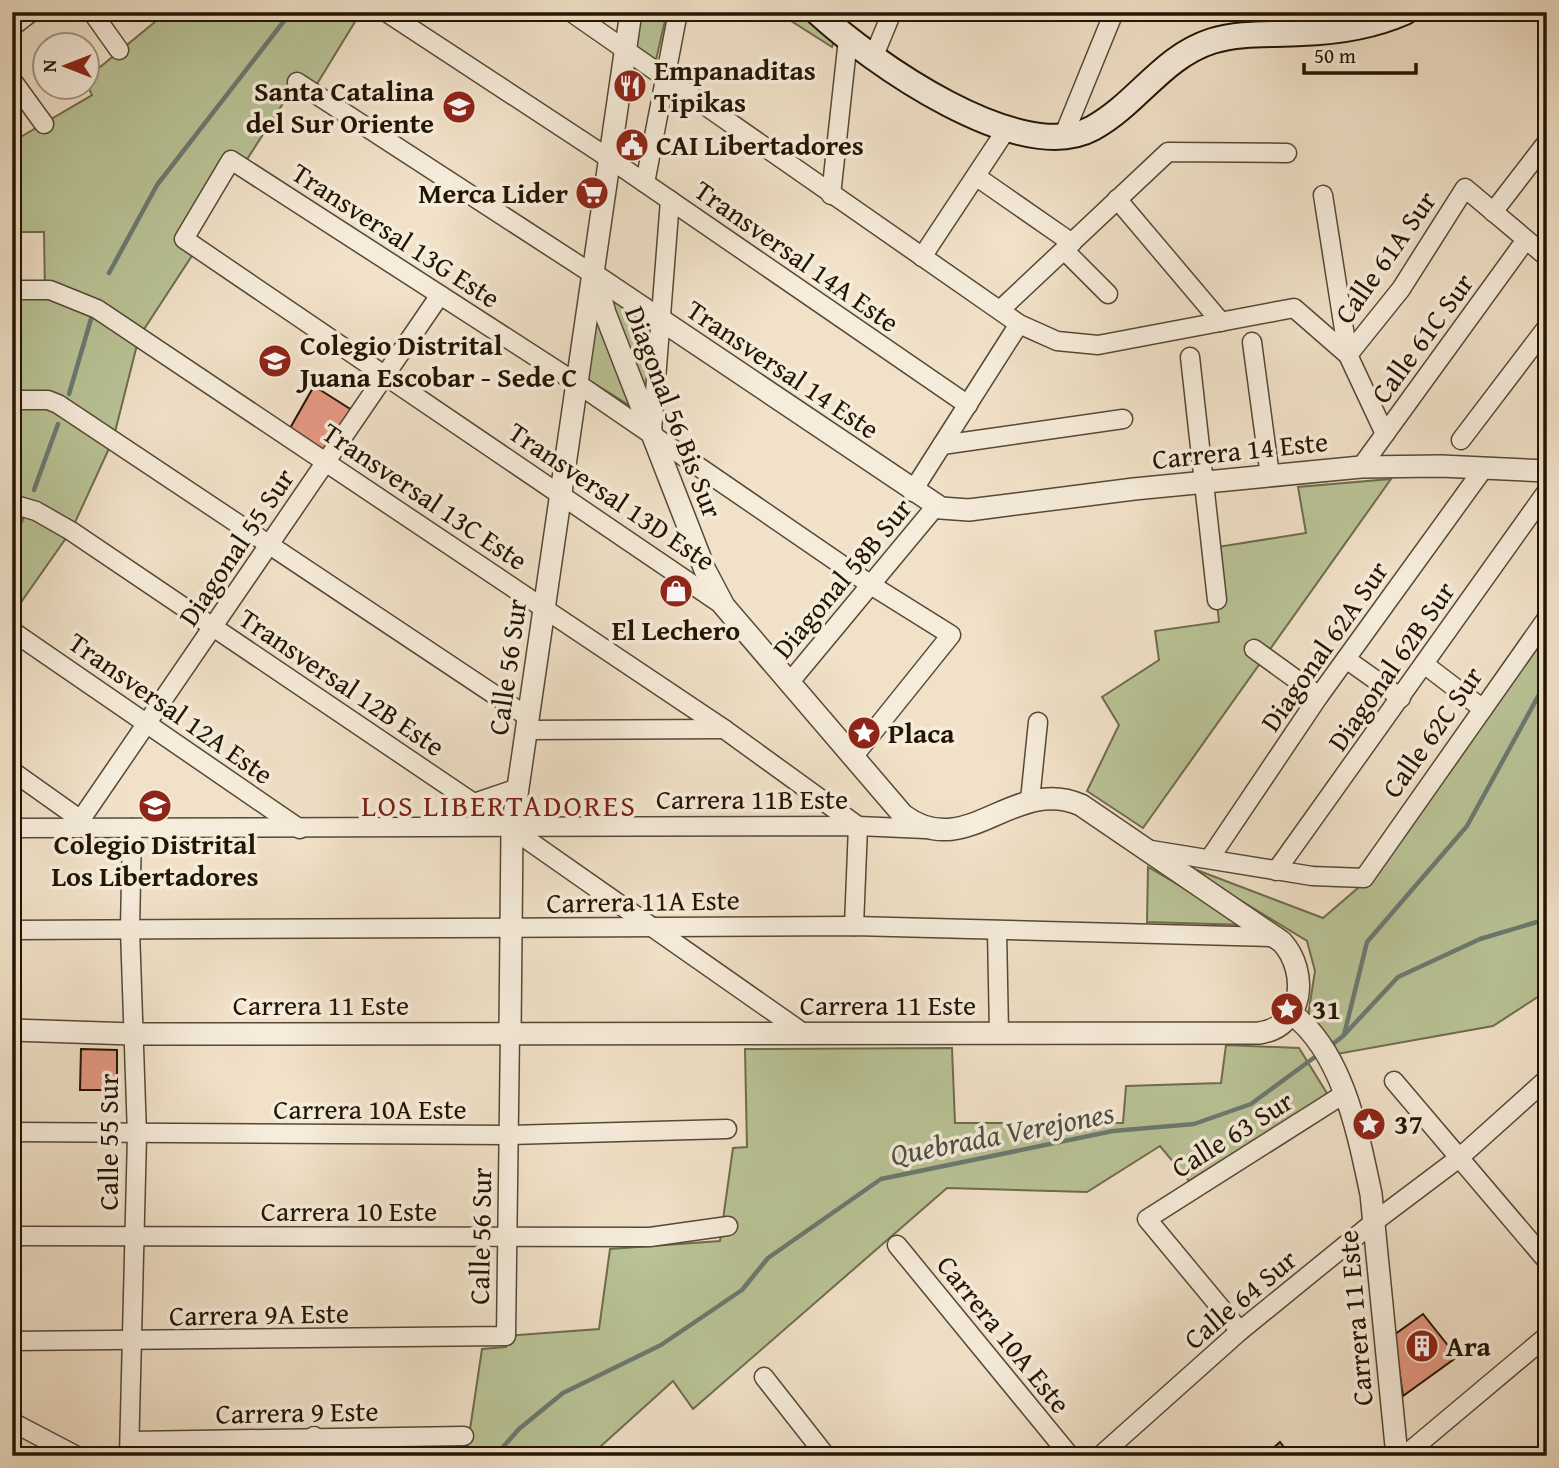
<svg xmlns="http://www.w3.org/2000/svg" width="1559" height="1468" font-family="'Gentium Book Plus',serif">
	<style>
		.green { fill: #b9c396; stroke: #6e6c4c; stroke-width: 2 }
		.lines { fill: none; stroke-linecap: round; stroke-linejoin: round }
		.stream { stroke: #6b7971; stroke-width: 4.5 }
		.building { fill: #e59882; stroke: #221503; stroke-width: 2 }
		.minor-casing { stroke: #564834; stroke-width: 21 }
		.tertiary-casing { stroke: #564834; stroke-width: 24 }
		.secondary-casing { stroke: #221503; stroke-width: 28 }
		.minor { stroke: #f6ecdb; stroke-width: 18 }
		.tertiary { stroke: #f6ecdb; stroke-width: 21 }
		.secondary { stroke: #f6ecdb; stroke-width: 24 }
		.labels { text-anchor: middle; stroke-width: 7; stroke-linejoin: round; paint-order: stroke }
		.poi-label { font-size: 28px; font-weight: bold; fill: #221503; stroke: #f6ecdb; text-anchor: start }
		.street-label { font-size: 28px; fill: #221503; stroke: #f6ecdb }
		.neighbourhood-label { font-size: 30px; letter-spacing: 2px; fill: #7a1f14; stroke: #f6ecdb }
		.water-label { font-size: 30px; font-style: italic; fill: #4c4f43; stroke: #f6ecdb }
	</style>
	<rect width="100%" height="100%" fill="#f1e1c8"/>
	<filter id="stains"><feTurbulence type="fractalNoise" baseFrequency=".00286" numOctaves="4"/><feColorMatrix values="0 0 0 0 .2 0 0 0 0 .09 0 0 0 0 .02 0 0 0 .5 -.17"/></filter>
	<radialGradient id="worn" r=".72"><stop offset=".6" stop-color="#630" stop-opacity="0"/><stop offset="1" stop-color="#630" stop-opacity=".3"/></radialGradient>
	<g class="green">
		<polygon points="167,12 361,12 312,92 297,82 242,167 231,161 185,238 197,248 139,337 113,440 71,531 12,615 12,297 45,295 44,232 12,232 12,142 92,95 88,87 88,77"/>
		<polygon points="641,12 667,12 656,60 635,48"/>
		<polygon points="777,12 805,12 834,41 832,47"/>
		<polygon points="602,291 651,324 647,398"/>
		<polygon points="594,309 632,407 587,379"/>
		<polygon points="1391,479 1143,828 1087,791 1119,725 1102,697 1159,660 1155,631 1219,622 1211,548 1306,533 1298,487"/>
		<polygon points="1547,625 1544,907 1547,907 1547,991 1493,1026 1337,1054 1308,1016 1315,971 1307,941 1181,864 1323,918 1373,875"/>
		<polygon points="1148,867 1247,925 1147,922"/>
		<polygon points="1226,1045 1299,1048 1328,1095 1189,1181 1160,1146 1087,1192 947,1188 693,1409 673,1381 590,1456 466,1456 482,1349 506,1347 506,1336 599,1329 610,1249 720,1241 733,1148 747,1147 745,1049 952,1048 955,1123 1123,1123 1126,1086 1221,1083"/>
	</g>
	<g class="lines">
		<g class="stream">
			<polyline points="109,273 157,185 291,12"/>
			<polyline points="69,394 91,319"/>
			<polyline points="34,490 58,424"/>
			<polyline points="12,540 22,519"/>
			<polyline points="1344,1035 1367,942 1467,826 1547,680"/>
			<polyline points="1329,1047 1343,1036 1398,977 1480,939 1547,919"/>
			<polyline points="495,1456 519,1429 563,1393 661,1345 742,1290 768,1258 881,1179 1113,1131 1194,1124 1251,1104 1319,1054"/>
		</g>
	</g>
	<g class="building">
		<polygon points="626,135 640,136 638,156 624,154"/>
		<polygon points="314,386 355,412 327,456 289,430"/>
		<polygon points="81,1049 117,1050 117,1090 80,1090"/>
		<polygon points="1423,1314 1457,1357 1403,1396 1394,1335"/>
		<polygon points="1280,1442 1291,1456 1264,1456"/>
	</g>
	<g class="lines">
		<defs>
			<g id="minor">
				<polyline points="92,12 119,50"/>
				<polyline points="386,12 610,159 968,405"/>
				<polyline points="571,12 1019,324 1057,341 1098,345 1294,308 1348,355 1401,289 1465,188 1547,257"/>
				<polyline points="873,58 892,12"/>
				<polyline points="12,80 44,124"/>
				<polyline points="297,82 594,275"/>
				<polyline points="1063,137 1114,12"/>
				<polyline points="977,177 1072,243"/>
				<polyline points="645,183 678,12"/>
				<polyline points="831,195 848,39"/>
				<polyline points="1323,195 1348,355 1385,434"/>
				<polyline points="1117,199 1221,322"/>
				<polyline points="1493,212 1547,142"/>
				<polyline points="1064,250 1108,294"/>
				<polyline points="922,257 1008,127"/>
				<polyline points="12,290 50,290 97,309 724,729 858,826 854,926"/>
				<polyline points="1000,310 1168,152 1287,153"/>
				<polyline points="1252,342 1270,476"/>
				<polyline points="1190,357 1217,600"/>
				<polyline points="12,400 48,400 58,404 528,717"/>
				<polyline points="652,431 670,200"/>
				<polyline points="1461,440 1547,327"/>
				<polyline points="942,445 1123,419"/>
				<polyline points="1361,467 1525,241"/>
				<polyline points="912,492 1019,324"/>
				<polyline points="12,504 36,511 71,531 512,829 802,1032"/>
				<polyline points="724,606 184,239 231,160 578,384 871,585 951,635 853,757"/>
				<polyline points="12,631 300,829"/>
				<polyline points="1254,649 1319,696"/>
				<polyline points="1346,659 1401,698"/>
				<polyline points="1424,664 1483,709"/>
				<polyline points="789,683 936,506"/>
				<polyline points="526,730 724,729"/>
				<polyline points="12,771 81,820"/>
				<polyline points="1030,800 1038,722"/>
				<polyline points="474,803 518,788"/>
				<polyline points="12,828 858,826 925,829"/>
				<polyline points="75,828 440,295"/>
				<polyline points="1145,849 1312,876 1364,878 1547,618"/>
				<polyline points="1210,858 1319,696 1484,468"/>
				<polyline points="1276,871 1547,491"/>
				<polyline points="12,930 854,926 1275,937"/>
				<polyline points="997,930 999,1033"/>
				<polyline points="1394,1081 1547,1261"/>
				<polyline points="12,1132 509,1135 727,1129"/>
				<polyline points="12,1236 650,1237 728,1226"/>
				<polyline points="897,1245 1070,1456"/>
				<polyline points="1240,1331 1147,1219 1344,1094"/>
				<polyline points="12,1341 506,1336 510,1032"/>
				<polyline points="764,1377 826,1456"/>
				<polyline points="12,1422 77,1456"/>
				<polyline points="131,1441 464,1436"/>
				<polyline points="129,1456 137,1135 130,930 132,828"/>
				<polyline points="313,1456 314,1436"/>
				<polyline points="1100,1456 1240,1331 1374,1222 1459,1158 1547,1079"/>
				<polyline points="1404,1456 1547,1336"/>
			</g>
			<g id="tertiary">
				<polyline points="12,25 29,12"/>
				<polyline points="594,275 941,508 969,510 1134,489 1361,467 1441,466 1547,471"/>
				<path d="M1291,1013C1343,1052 1358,1133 1371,1194L1397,1456"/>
				<path d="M12,1030L133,1034L1259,1033C1304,1027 1309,972 1282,942L1081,805C1014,775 967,863 903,815L724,606L705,570L605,313L594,275"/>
				<polyline points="510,1032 512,829 631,12"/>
			</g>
			<path id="secondary" d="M817,12C870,61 1020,168 1093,128C1138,103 1162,57 1212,41C1241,32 1272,35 1302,33C1337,32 1373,26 1405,12"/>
		</defs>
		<use href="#minor" class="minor-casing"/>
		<use href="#tertiary" class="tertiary-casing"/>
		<use href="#secondary" class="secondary-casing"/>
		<use href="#minor" class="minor"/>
		<use href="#tertiary" class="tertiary"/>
		<use href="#secondary" class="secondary"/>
	</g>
	<defs>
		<symbol id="restaurant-disc" viewBox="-11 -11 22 22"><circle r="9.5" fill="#8f2418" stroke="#f6ecdb"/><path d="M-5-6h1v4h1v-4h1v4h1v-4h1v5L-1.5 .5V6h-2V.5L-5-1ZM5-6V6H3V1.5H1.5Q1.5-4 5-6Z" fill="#fff"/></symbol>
		<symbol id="school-disc" viewBox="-11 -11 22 22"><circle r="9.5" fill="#8f2418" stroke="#f6ecdb"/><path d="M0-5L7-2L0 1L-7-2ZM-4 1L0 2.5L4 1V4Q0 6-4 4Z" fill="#fff"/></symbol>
		<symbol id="civic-disc" viewBox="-11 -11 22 22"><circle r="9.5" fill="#8f2418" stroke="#f6ecdb"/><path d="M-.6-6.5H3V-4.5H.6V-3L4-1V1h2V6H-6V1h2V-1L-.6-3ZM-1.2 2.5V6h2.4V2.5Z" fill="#fff"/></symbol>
		<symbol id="supermarket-disc" viewBox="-11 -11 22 22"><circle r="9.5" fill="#8f2418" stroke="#f6ecdb"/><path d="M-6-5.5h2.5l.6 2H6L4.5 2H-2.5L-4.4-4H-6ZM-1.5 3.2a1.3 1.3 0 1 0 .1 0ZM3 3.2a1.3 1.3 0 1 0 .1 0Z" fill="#fff"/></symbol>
		<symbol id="shop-disc" viewBox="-11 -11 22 22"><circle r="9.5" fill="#8f2418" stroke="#f6ecdb"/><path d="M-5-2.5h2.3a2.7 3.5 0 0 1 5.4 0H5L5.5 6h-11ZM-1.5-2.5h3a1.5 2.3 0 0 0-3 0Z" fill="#fff"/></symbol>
		<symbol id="sight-disc" viewBox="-11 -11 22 22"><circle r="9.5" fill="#8f2418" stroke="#f6ecdb"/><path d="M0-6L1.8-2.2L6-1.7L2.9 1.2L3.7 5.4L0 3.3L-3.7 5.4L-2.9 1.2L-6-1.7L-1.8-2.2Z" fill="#fff"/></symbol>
		<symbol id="building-disc" viewBox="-11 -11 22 22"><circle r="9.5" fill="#8f2418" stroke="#f6ecdb"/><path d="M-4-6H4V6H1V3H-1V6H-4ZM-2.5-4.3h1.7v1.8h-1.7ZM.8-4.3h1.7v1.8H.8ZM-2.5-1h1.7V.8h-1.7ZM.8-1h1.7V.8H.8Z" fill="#fff"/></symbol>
	</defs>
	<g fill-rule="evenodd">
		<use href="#restaurant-disc" x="611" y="67" width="38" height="38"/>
		<use href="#school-disc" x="440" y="88" width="38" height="38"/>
		<use href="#civic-disc" x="613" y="126" width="38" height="38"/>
		<use href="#supermarket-disc" x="573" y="174" width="38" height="38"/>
		<use href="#school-disc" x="256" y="342" width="38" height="38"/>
		<use href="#shop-disc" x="657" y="572" width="38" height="38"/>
		<use href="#sight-disc" x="845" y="714" width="38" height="38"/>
		<use href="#school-disc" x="136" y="787" width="38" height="38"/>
		<use href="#sight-disc" x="1268" y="990" width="38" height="38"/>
		<use href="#sight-disc" x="1350" y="1105" width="38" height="38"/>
		<use href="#building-disc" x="1403" y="1327" width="38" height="38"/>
	</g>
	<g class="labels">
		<g class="poi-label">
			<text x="654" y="80">Empanaditas<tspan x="654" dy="32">Tipikas</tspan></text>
			<text x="434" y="101" text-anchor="end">Santa Catalina<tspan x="434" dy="32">del Sur Oriente</tspan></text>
			<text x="656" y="155">CAI Libertadores</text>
			<text x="568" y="203" text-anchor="end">Merca Lider</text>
			<text x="300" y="355">Colegio Distrital<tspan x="300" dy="32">Juana Escobar - Sede C</tspan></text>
			<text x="676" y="640" text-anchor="middle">El Lechero</text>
			<text x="888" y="743">Placa</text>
			<text x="155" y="854" text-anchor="middle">Colegio Distrital<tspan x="155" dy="32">Los Libertadores</tspan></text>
			<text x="1312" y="1019">31</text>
			<text x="1394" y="1134">37</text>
			<text x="1446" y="1356">Ara</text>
		</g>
		<g class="street-label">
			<text transform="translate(396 235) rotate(33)" y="10">Transversal 13G Este</text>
			<text transform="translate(797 256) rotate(35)" y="10">Transversal 14A Este</text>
			<text transform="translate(1385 257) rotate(-55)" y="10">Calle 61A Sur</text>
			<text transform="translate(1422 338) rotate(-54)" y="10">Calle 61C Sur</text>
			<text transform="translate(783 369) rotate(34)" y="10">Transversal 14 Este</text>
			<text transform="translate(674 412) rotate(69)" y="10">Diagonal 56 Bis Sur</text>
			<text transform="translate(1240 450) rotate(-6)" y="10">Carrera 14 Este</text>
			<text transform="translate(425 496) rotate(34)" y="10">Transversal 13C Este</text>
			<text transform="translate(612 496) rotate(34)" y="10">Transversal 13D Este</text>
			<text transform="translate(236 547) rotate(-56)" y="10">Diagonal 55 Sur</text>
			<text transform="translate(842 578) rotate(-50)" y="10">Diagonal 58B Sur</text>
			<text transform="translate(1324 646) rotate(-55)" y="10">Diagonal 62A Sur</text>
			<text transform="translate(1391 666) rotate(-55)" y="10">Diagonal 62B Sur</text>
			<text transform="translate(507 667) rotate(-82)" y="10">Calle 56 Sur</text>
			<text transform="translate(342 682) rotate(34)" y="10">Transversal 12B Este</text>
			<text transform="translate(171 708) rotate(35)" y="10">Transversal 12A Este</text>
			<text transform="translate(1432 732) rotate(-55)" y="10">Calle 62C Sur</text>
			<text x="752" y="809">Carrera 11B Este</text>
			<text transform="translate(643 901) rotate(-1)" y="10">Carrera 11A Este</text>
			<text x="321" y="1015">Carrera 11 Este</text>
			<text x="888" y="1015">Carrera 11 Este</text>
			<text x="370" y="1119">Carrera 10A Este</text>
			<text transform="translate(1232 1134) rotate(-32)" y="10">Calle 63 Sur</text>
			<text transform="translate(108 1142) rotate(-90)" y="10">Calle 55 Sur</text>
			<text x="349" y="1221">Carrera 10 Este</text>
			<text transform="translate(480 1236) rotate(-89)" y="10">Calle 56 Sur</text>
			<text transform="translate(1240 1299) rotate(-40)" y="10">Calle 64 Sur</text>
			<text transform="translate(259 1314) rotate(-1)" y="10">Carrera 9A Este</text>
			<text transform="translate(1355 1318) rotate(-95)" y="10">Carrera 11 Este</text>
			<text transform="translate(1004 1334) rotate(51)" y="10">Carrera 10A Este</text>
			<text transform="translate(297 1412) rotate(-1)" y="10">Carrera 9 Este</text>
		</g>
		<g class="neighbourhood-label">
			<text x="499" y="816">LOS LIBERTADORES</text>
		</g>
		<g class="water-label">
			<text transform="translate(1002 1134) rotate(-11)" y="10">Quebrada Verejones</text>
		</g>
	</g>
	<rect width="1559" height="1468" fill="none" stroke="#f1e1c8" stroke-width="42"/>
	<rect x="14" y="14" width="1531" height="1440" fill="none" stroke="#221503" stroke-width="3.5"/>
	<rect x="21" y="21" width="1517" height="1426" fill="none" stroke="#221503" stroke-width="2"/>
	<g transform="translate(66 66) rotate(270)"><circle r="33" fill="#f6ecdb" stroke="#a19685" stroke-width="2"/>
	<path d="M0-5L12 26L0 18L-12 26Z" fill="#8f2418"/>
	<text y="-10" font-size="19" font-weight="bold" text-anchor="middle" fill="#221503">N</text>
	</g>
	<path d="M1304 63v10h112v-10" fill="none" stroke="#221503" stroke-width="3.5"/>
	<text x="1314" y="63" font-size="21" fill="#221503" stroke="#f6ecdb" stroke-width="5" paint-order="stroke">50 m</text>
	<rect width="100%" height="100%" filter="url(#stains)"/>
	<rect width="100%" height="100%" fill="url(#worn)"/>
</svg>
